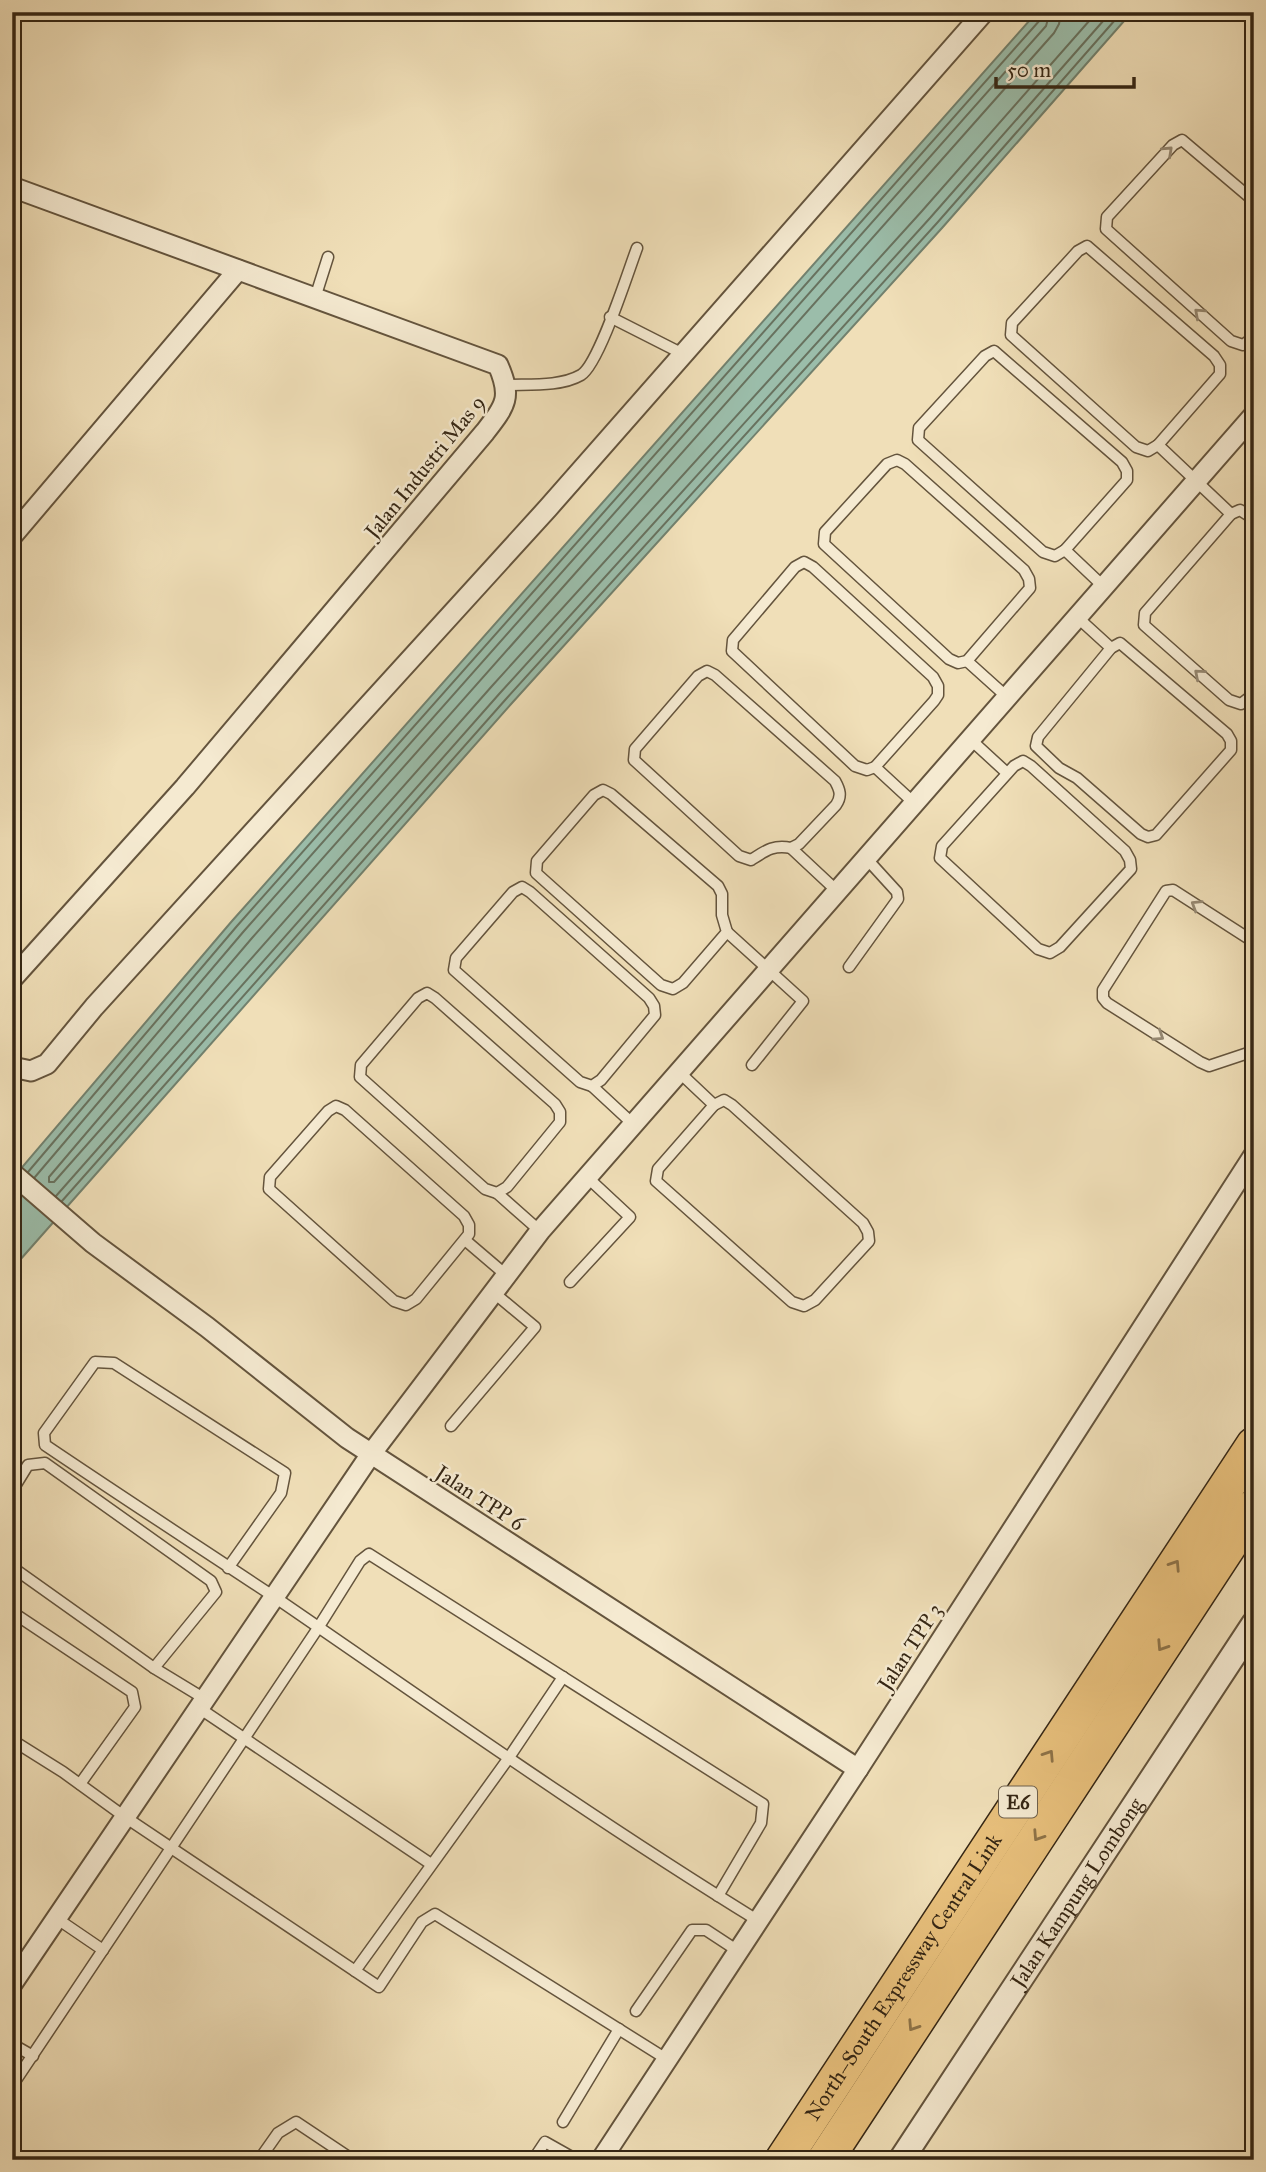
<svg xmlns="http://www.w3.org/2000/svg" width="1266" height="2172" font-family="'IM FELL Great Primer',serif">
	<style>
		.water { fill: #9bbdaa; stroke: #72816e; stroke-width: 2 }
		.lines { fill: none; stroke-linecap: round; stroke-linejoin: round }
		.shore { stroke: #68725f; stroke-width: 2 }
		.service-casing { stroke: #64543d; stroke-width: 13 }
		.minor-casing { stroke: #64543d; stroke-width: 23 }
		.tertiary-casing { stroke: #64543d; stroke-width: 28 }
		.motorway-casing { stroke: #352614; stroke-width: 38 }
		.service { stroke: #f5ead1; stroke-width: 10 }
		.minor { stroke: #f5ead1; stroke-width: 19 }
		.tertiary { stroke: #f5ead1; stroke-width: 24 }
		.motorway { stroke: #e8c07c; stroke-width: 35 }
		.oneway { stroke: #958872 }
		.oneway2 { stroke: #8e7348 }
		.labels { text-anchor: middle; stroke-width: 5; stroke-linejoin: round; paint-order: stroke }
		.shield { fill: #f5ead1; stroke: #6f614d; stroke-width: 2 }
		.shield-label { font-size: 19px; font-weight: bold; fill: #352614 }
		.street-label { font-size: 21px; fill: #352614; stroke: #f5ead1 }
	</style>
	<rect width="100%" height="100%" fill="#f0dfb8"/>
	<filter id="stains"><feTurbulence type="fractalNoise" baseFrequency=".00286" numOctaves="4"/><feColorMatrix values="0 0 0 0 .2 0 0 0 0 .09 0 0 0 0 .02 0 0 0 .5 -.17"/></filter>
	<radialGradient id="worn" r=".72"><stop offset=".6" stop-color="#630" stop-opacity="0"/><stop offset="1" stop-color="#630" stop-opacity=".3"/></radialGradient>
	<polygon class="water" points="1037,12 1132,12 942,228 512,703 12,1269 12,1179 232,921"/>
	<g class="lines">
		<g class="shore">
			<polyline points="1061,12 1059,24 1054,33 252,938 49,1177 49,1182 54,1182 492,686 922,211 1097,12"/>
			<polyline points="28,1172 237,926 1040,20 1042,12"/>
			<polyline points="35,1177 244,931 1046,26 1050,12"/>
			<polyline points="56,1196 500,693 930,218 1111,12"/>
			<polyline points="62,1201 506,699 937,223 1122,12"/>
		</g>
		<defs>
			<g id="service">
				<polyline points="1254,201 1182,140 1173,145 1107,217 1106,229 1231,341 1243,345 1254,337"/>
				<polygon points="1087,246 1214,356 1220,365 1220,374 1158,445 1148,451 1136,447 1011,335 1012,323 1078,251"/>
				<polyline points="315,298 328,257"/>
				<polyline points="610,317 683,354"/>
				<polygon points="994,351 1122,462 1127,471 1127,480 1065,550 1055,556 1043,552 918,440 919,428 985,356"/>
				<path d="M506,385C529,384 560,387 581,375C599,364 628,272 637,248"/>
				<polyline points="1158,445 1231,514"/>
				<polygon points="897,460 905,464 1024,570 1029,579 1030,588 967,661 958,663 949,659 824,544 825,532 887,464"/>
				<polyline points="1254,519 1240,510 1231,514 1145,613 1144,625 1229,700 1241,704 1254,694"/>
				<polyline points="1065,550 1104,587"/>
				<polygon points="804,562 813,567 933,677 938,686 938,695 934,701 875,767 867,770 855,766 732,651 733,640 795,567"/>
				<polyline points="1077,617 1111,648"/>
				<polygon points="1120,643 1227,734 1231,741 1231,750 1156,835 1148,837 1141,834 1077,778 1059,768 1036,746 1038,737 1111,648"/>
				<polyline points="967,661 1007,697"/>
				<path d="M707,671L715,675L835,781C840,790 842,796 836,805L799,844L791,848C774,844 765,851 751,860L739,856L634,760L635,749L698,676Z"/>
				<polyline points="970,739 1007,773"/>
				<polygon points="1023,761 1031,766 1125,851 1130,860 1131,869 1060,947 1050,953 1038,949 940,858 942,846 1014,766"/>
				<polyline points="875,767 914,803"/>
				<polygon points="603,790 611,794 718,886 722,894 722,915 727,932 683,983 673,989 661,985 536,873 537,861 594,795"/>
				<polyline points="791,848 837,891"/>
				<polygon points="522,887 530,892 649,998 654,1006 655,1015 601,1080 592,1086 580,1082 454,970 456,958 513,892"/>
				<polyline points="727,932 803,1001 752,1065"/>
				<polyline points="1254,942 1173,890 1166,891 1103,990 1103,998 1107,1003 1200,1062 1209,1066 1254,1051"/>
				<polyline points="849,967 898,899 897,892 866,858"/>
				<polygon points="427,993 435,998 555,1104 560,1112 560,1122 507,1187 497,1193 485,1189 360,1077 361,1065 418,998"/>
				<polyline points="679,1072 714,1105"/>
				<polyline points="592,1086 633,1124"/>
				<polygon points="724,1100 732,1105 863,1223 868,1232 869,1241 815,1300 804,1306 792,1302 656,1181 658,1169 714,1105"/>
				<polygon points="336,1106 345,1110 464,1216 469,1225 469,1234 416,1299 406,1305 394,1301 269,1189 270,1177 328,1111"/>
				<polyline points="497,1193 540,1231"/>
				<polyline points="465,1240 506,1275"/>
				<polyline points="570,1282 630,1217 587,1177"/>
				<polyline points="451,1426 535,1327 493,1292"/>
				<polyline points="12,1491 28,1465 45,1463 211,1581 216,1592 154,1668"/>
				<polyline points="12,1567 154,1668 205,1699"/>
				<path d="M228,1568L281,1493L285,1473L114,1363L95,1362L44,1433L45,1445C122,1497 199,1547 276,1598C435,1707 593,1819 757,1920"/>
				<polyline points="12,1612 132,1692 135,1707 80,1784"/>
				<polyline points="199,1708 431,1864"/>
				<polyline points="12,1740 63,1772 125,1817 379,1987 422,1922 435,1914 668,2060"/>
				<polyline points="56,1918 103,1950"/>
				<polyline points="355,1971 508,1759 563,1677"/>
				<polyline points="636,2011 692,1930 706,1930 738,1951"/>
				<polyline points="12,2044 33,2056"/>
				<polyline points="12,2086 318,1628 360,1561 369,1554 763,1804 761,1823 718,1896"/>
				<polyline points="563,2122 619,2029"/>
				<polyline points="259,2160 278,2133 296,2122 353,2160"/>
				<polyline points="533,2160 545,2142 577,2160"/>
			</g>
			<g id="minor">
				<path d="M12,187L498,365C512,397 506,405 485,432L185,787L12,979"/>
				<polyline points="12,536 238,270"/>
				<polyline points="12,1067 31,1071 47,1064 94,1007 548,508 984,12"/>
				<polyline points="12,1173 93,1243 207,1327 347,1438 858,1769"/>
				<polyline points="12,1984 371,1454 540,1231 1254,415"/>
				<polyline points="601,2160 858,1769 1254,1155"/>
			</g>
			<g id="tertiary">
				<path id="s1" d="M901,2160L1254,1624"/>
			</g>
			<g id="motorway">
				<path id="s2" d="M783,2160L1254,1445"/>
				<polyline points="825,2160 1254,1507"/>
			</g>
		</defs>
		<use href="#service" class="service-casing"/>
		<use href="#minor" class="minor-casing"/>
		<use href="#tertiary" class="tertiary-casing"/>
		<use href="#motorway" class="motorway-casing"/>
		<use href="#service" class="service"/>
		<use href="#minor" class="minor"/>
		<use href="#tertiary" class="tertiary"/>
		<use href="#motorway" class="motorway"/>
	</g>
	<defs><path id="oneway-chevron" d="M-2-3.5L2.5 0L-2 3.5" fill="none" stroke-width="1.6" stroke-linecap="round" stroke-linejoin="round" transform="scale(1.75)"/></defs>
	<g class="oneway">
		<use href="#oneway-chevron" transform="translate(1168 151) rotate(-43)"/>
		<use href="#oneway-chevron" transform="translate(1199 313) rotate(-138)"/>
		<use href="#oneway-chevron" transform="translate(1199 674) rotate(-139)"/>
		<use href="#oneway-chevron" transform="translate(1196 905) rotate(-148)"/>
		<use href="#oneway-chevron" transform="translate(1159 1036) rotate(33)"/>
	</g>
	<g class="oneway2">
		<use href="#oneway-chevron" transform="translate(1175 1565) rotate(-57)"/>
		<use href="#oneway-chevron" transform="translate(1162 1646) rotate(123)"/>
		<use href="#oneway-chevron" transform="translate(1049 1755) rotate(-57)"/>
		<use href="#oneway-chevron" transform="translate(1038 1836) rotate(123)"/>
		<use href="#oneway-chevron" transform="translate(913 2026) rotate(123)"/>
	</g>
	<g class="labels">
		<rect class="shield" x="999" y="1786.5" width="38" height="31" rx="5"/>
		<g class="shield-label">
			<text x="1018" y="1809">E6</text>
		</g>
		<g class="street-label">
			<text transform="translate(425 467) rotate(-51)" y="7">Jalan Industri Mas 9</text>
			<text transform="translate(480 1498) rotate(33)" y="7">Jalan TPP 6</text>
			<text transform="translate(910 1647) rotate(-57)" y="7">Jalan TPP 3</text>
			<text dy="7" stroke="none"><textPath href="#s1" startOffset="320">Jalan Kampung Lombong</textPath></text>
			<text dy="7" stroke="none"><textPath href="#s2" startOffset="219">North–South Expressway Central Link</textPath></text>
		</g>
	</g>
	<rect width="1266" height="2172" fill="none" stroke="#f0dfb8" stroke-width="42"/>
	<rect x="14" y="14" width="1238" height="2144" fill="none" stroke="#352614" stroke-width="3.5"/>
	<rect x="21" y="21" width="1224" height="2130" fill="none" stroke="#352614" stroke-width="2"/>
	<path d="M996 77v10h138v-10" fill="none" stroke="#352614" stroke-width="3.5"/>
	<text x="1007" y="77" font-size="21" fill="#352614" stroke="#f5ead1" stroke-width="5" paint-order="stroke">50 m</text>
	<rect width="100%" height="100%" filter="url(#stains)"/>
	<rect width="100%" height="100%" fill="url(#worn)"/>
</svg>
